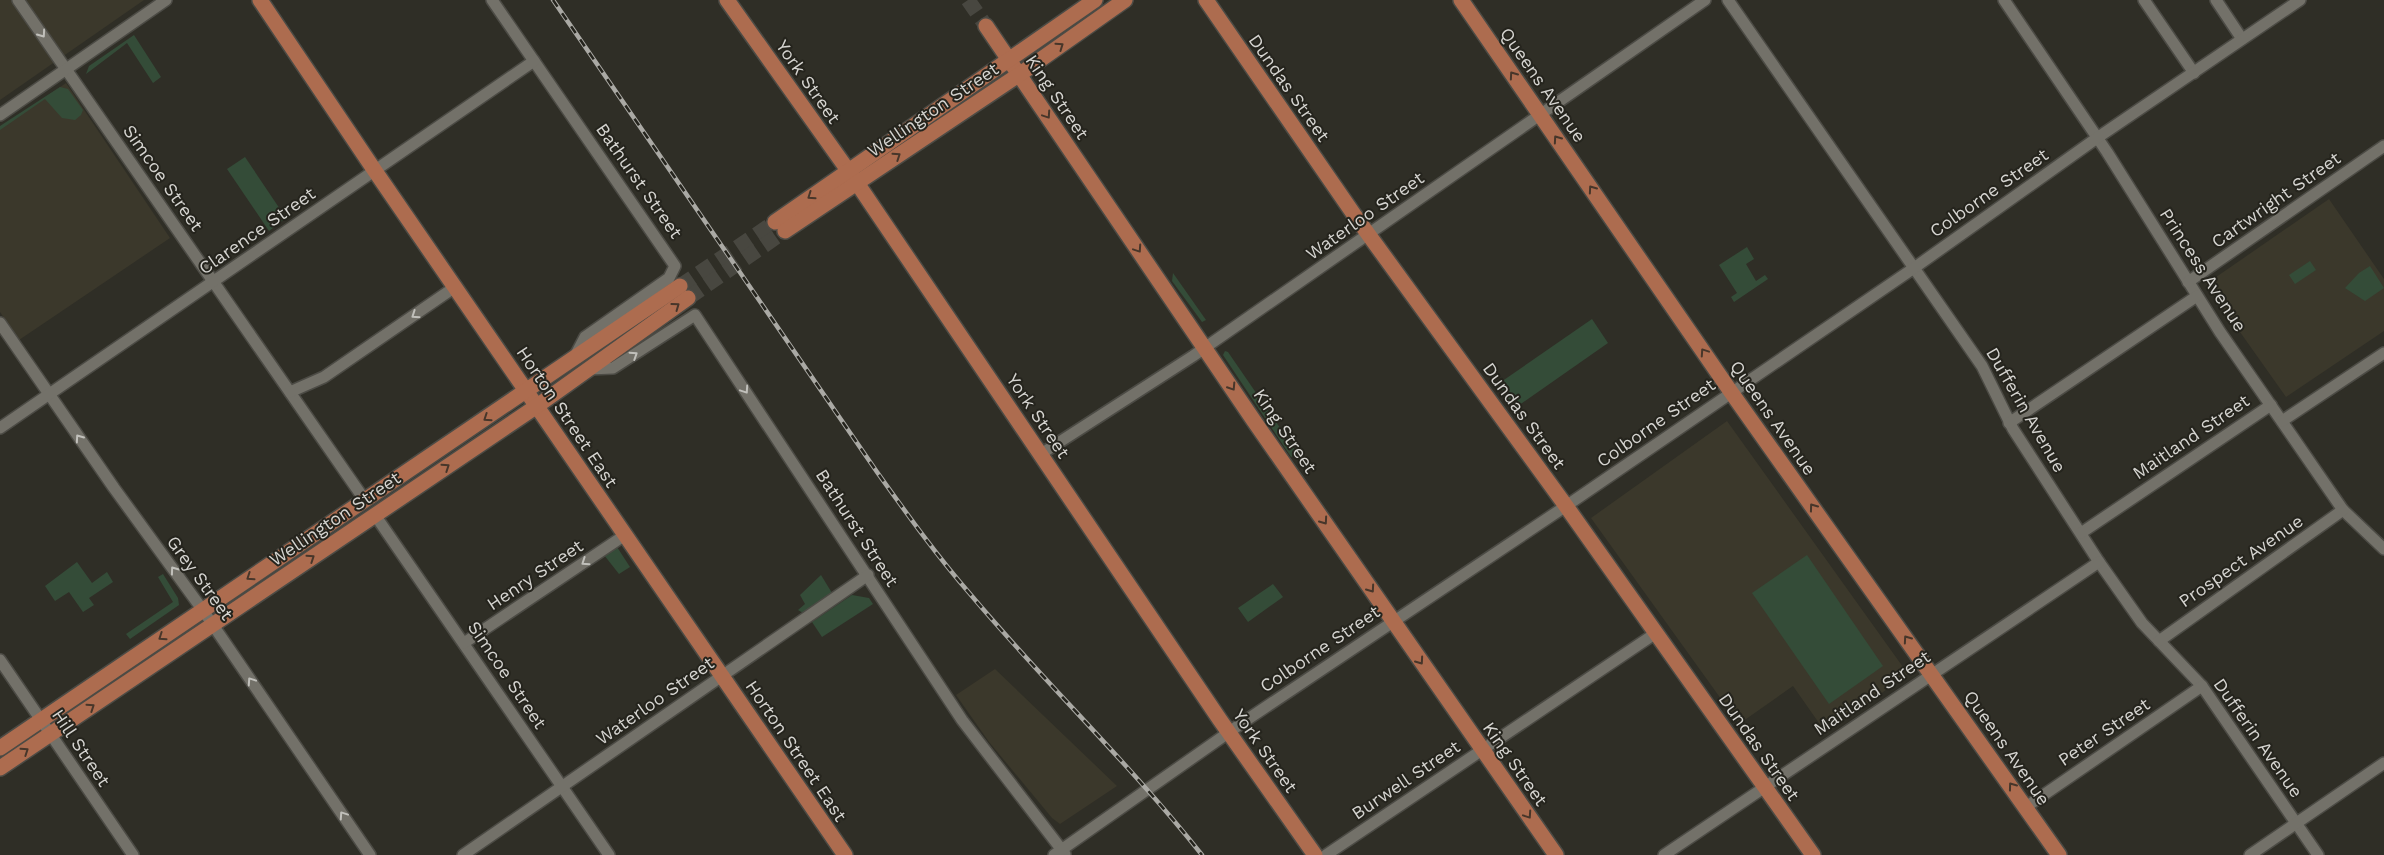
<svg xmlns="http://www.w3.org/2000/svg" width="2384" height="855" font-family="'Work Sans',sans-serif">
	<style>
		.built { fill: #3b382b }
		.green { fill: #344c38 }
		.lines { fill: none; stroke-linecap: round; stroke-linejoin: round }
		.major-tunnel { stroke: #484740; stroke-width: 15; stroke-dasharray: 15 8; stroke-linecap: butt }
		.minor-casing { stroke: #4c4b45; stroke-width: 14 }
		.major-casing { stroke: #4c4b45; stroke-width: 18 }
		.minor { stroke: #737169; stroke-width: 11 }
		.major { stroke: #ad6c4f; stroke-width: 15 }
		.rail-casing { stroke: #aaa9a4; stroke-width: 4.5 }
		.rail { stroke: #25241d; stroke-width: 2.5; stroke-dasharray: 8; stroke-linecap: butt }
		.oneway { stroke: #c1c0bb }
		.oneway2 { stroke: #47362a }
		.labels { text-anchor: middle; stroke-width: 4; stroke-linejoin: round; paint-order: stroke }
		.street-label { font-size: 18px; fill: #d5d4d0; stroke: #25241d }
	</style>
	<rect width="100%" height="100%" fill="#2f2e26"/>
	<g class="built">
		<polygon points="0,0 144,0 0,100"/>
		<polygon points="66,83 170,238 19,340 0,312 0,128"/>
		<polygon points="2329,199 2384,279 2384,331 2286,397 2206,284"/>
		<polygon points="1727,421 1908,674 1826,733 1793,686 1739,724 1591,518"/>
		<polygon points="995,669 1117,786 1060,824 1052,818 989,742 956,695"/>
	</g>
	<g class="green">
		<polygon points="134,35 161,77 153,83 127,43 86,74 89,66"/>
		<polygon points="60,87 68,89 83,110 81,115 75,120 62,118 45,99 0,130 0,126"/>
		<polygon points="245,157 286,218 269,231 227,169"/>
		<polygon points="1747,247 1754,259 1746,264 1756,281 1765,275 1768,279 1734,302 1731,297 1737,293 1719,265"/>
		<polygon points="2310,261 2316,270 2295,284 2289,275"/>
		<polygon points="2370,266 2384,288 2365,301 2345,288 2359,273"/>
		<polygon points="1173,273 1206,320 1202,322 1172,281"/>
		<polygon points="1592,319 1608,343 1515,408 1498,384"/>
		<polygon points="1225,351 1228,352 1298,454 1291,457 1223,355"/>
		<polygon points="617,547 630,567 619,574 604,555"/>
		<polygon points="1807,555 1883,666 1829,704 1752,593"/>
		<polygon points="77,562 92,583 107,572 113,582 89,598 94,605 83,612 69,592 55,601 45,586"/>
		<polygon points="163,574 178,598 179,605 130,639 126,634 173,602 158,577"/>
		<polygon points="821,575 832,593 803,613 798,610 805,604 800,595"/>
		<polygon points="1273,584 1283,597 1248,622 1238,608"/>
		<polygon points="852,595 869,598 873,604 822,637 812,622"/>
	</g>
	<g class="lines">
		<g class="major-tunnel">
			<polyline points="968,0 986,26"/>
			<polyline points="680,286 775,222"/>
			<polyline points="688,298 785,231"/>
		</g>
		<defs>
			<g id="minor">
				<polyline points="18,0 364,499"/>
				<polyline points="492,0 675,266 669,278 585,337 575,356"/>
				<polyline points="1728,0 1982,366 2013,429 2099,562 2142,623 2202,686 2318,855"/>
				<polyline points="2004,0 2107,152 2220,332 2292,436 2343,510 2384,549"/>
				<polyline points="2144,0 2194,73"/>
				<polyline points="2216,0 2242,39"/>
				<polyline points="0,115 166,0"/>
				<polyline points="2188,282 2384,146"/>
				<polyline points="0,323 114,488 202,609 370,855"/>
				<polyline points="589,369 613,368 695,315 962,720 1065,854"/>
				<polyline points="290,392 324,377 455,287"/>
				<polyline points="2282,421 2384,353"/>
				<polyline points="2009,423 2197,296"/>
				<polyline points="0,428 534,61"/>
				<polyline points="1041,454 1193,356 1705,0"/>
				<polyline points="375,515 609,855"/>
				<polyline points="2081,533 2271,405"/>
				<polyline points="2159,641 2343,510"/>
				<polyline points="464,643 625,535"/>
				<polyline points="0,660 133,855"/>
				<polyline points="2026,807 2202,686"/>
				<polyline points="463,855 868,575"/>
				<polyline points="1054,855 1245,721 1566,506 1914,268 2097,138 2300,0"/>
				<polyline points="1326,855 1656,633"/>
				<polyline points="1664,855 2099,562"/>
				<polyline points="2250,855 2384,763"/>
			</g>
			<g id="major">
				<polyline points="260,0 375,171 845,855"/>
				<polyline points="727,0 857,183 1220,720 1315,855"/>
				<polyline points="1206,0 1355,216 1566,506 1813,855"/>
				<polyline points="1461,0 1731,392 2059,855"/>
				<polyline points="986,26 1254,421 1556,855"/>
				<polyline points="775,222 1095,0"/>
				<polyline points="785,231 1020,74 1125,0"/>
				<polyline points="0,748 680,286"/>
				<polyline points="0,768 537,406 688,298"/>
			</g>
		</defs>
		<use href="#minor" class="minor-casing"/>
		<use href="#major" class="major-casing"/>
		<use href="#minor" class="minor"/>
		<use href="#major" class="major"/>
		<defs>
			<path id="rail" d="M553,0L877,472C907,514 937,556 971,595C1046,684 1130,764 1202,855"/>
		</defs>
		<use href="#rail" class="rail-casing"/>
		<use href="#rail" class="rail"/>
	</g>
	<defs><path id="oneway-chevron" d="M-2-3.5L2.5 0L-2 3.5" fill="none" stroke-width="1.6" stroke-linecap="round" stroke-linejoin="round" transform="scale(1.25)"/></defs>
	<g class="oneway">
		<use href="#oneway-chevron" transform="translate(42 34) rotate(55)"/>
		<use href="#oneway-chevron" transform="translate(415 315) rotate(146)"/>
		<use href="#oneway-chevron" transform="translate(634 355) rotate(-33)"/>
		<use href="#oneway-chevron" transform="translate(745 390) rotate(56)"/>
		<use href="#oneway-chevron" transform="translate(79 438) rotate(-125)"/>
		<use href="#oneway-chevron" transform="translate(585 562) rotate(146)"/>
		<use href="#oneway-chevron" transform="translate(174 570) rotate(-126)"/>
		<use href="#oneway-chevron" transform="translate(251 681) rotate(-124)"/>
		<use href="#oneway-chevron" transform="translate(343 815) rotate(-124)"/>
	</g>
	<g class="oneway2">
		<use href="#oneway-chevron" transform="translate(1060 46) rotate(-35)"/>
		<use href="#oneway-chevron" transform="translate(1513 75) rotate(-125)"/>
		<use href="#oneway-chevron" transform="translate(1047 115) rotate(56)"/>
		<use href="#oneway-chevron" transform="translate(1557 139) rotate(-125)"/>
		<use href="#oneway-chevron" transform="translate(897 156) rotate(-34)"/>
		<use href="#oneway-chevron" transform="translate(1592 189) rotate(-125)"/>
		<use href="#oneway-chevron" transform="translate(811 196) rotate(145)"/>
		<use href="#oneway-chevron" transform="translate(1138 249) rotate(56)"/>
		<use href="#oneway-chevron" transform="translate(676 306) rotate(-36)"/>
		<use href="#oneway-chevron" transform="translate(1704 352) rotate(-124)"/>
		<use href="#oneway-chevron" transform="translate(1232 387) rotate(57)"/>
		<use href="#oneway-chevron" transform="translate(487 418) rotate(146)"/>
		<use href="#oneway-chevron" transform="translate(446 467) rotate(-34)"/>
		<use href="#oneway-chevron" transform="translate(1813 507) rotate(-126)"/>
		<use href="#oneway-chevron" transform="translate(1324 521) rotate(55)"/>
		<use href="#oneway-chevron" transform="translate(311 558) rotate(-34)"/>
		<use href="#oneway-chevron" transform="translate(250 577) rotate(146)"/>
		<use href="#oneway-chevron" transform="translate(1371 589) rotate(55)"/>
		<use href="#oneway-chevron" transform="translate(162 637) rotate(146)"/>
		<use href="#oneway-chevron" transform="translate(1907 639) rotate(-125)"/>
		<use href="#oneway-chevron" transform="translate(1420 661) rotate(55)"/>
		<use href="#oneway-chevron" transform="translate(91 707) rotate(-34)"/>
		<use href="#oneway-chevron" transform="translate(25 751) rotate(-34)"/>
		<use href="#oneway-chevron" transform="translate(2012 786) rotate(-126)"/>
		<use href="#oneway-chevron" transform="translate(1528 815) rotate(56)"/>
	</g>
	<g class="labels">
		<g class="street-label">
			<text transform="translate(808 82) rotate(55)" y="6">York Street</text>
			<text transform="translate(1543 85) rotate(55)" y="6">Queens Avenue</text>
			<text transform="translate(1289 88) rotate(55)" y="6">Dundas Street</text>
			<text transform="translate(1057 97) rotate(56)" y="6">King Street</text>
			<text transform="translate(933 110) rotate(-34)" y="6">Wellington Street</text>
			<text transform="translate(163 178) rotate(55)" y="6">Simcoe Street</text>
			<text transform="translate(639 181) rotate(55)" y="6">Bathurst Street</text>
			<text transform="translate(1989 193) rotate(-35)" y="6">Colborne Street</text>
			<text transform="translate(2276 200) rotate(-35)" y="6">Cartwright Street</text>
			<text transform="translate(1365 216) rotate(-35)" y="6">Waterloo Street</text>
			<text transform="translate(257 231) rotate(-35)" y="6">Clarence Street</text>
			<text transform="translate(2203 270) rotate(57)" y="6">Princess Avenue</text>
			<text transform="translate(2026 410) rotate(60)" y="6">Dufferin Avenue</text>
			<text transform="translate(1038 416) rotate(56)" y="6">York Street</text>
			<text transform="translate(1524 416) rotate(54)" y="6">Dundas Street</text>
			<text transform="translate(567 417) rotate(56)" y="6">Horton Street East</text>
			<text transform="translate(1773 418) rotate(55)" y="6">Queens Avenue</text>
			<text transform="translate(1656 423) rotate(-35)" y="6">Colborne Street</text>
			<text transform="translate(1285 431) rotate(56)" y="6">King Street</text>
			<text transform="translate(2191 437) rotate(-34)" y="6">Maitland Street</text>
			<text transform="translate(335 519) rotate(-34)" y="6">Wellington Street</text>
			<text transform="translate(857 528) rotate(57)" y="6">Bathurst Street</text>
			<text transform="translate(2241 561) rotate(-35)" y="6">Prospect Avenue</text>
			<text transform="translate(535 575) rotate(-34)" y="6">Henry Street</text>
			<text transform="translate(200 578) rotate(54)" y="6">Grey Street</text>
			<text transform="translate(1320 649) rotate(-34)" y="6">Colborne Street</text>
			<text transform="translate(507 675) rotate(56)" y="6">Simcoe Street</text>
			<text transform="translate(1872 693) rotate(-34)" y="6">Maitland Street</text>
			<text transform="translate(655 701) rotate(-35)" y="6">Waterloo Street</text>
			<text transform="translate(2104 732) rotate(-34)" y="6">Peter Street</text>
			<text transform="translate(2258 738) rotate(55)" y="6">Dufferin Avenue</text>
			<text transform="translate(1759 747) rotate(55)" y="6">Dundas Street</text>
			<text transform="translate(81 748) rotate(56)" y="6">Hill Street</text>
			<text transform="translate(2007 748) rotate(55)" y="6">Queens Avenue</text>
			<text transform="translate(796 751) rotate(56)" y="6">Horton Street East</text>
			<text transform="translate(1265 751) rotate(55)" y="6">York Street</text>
			<text transform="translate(1515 764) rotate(55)" y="6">King Street</text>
			<text transform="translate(1406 780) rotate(-34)" y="6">Burwell Street</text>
		</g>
	</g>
</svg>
